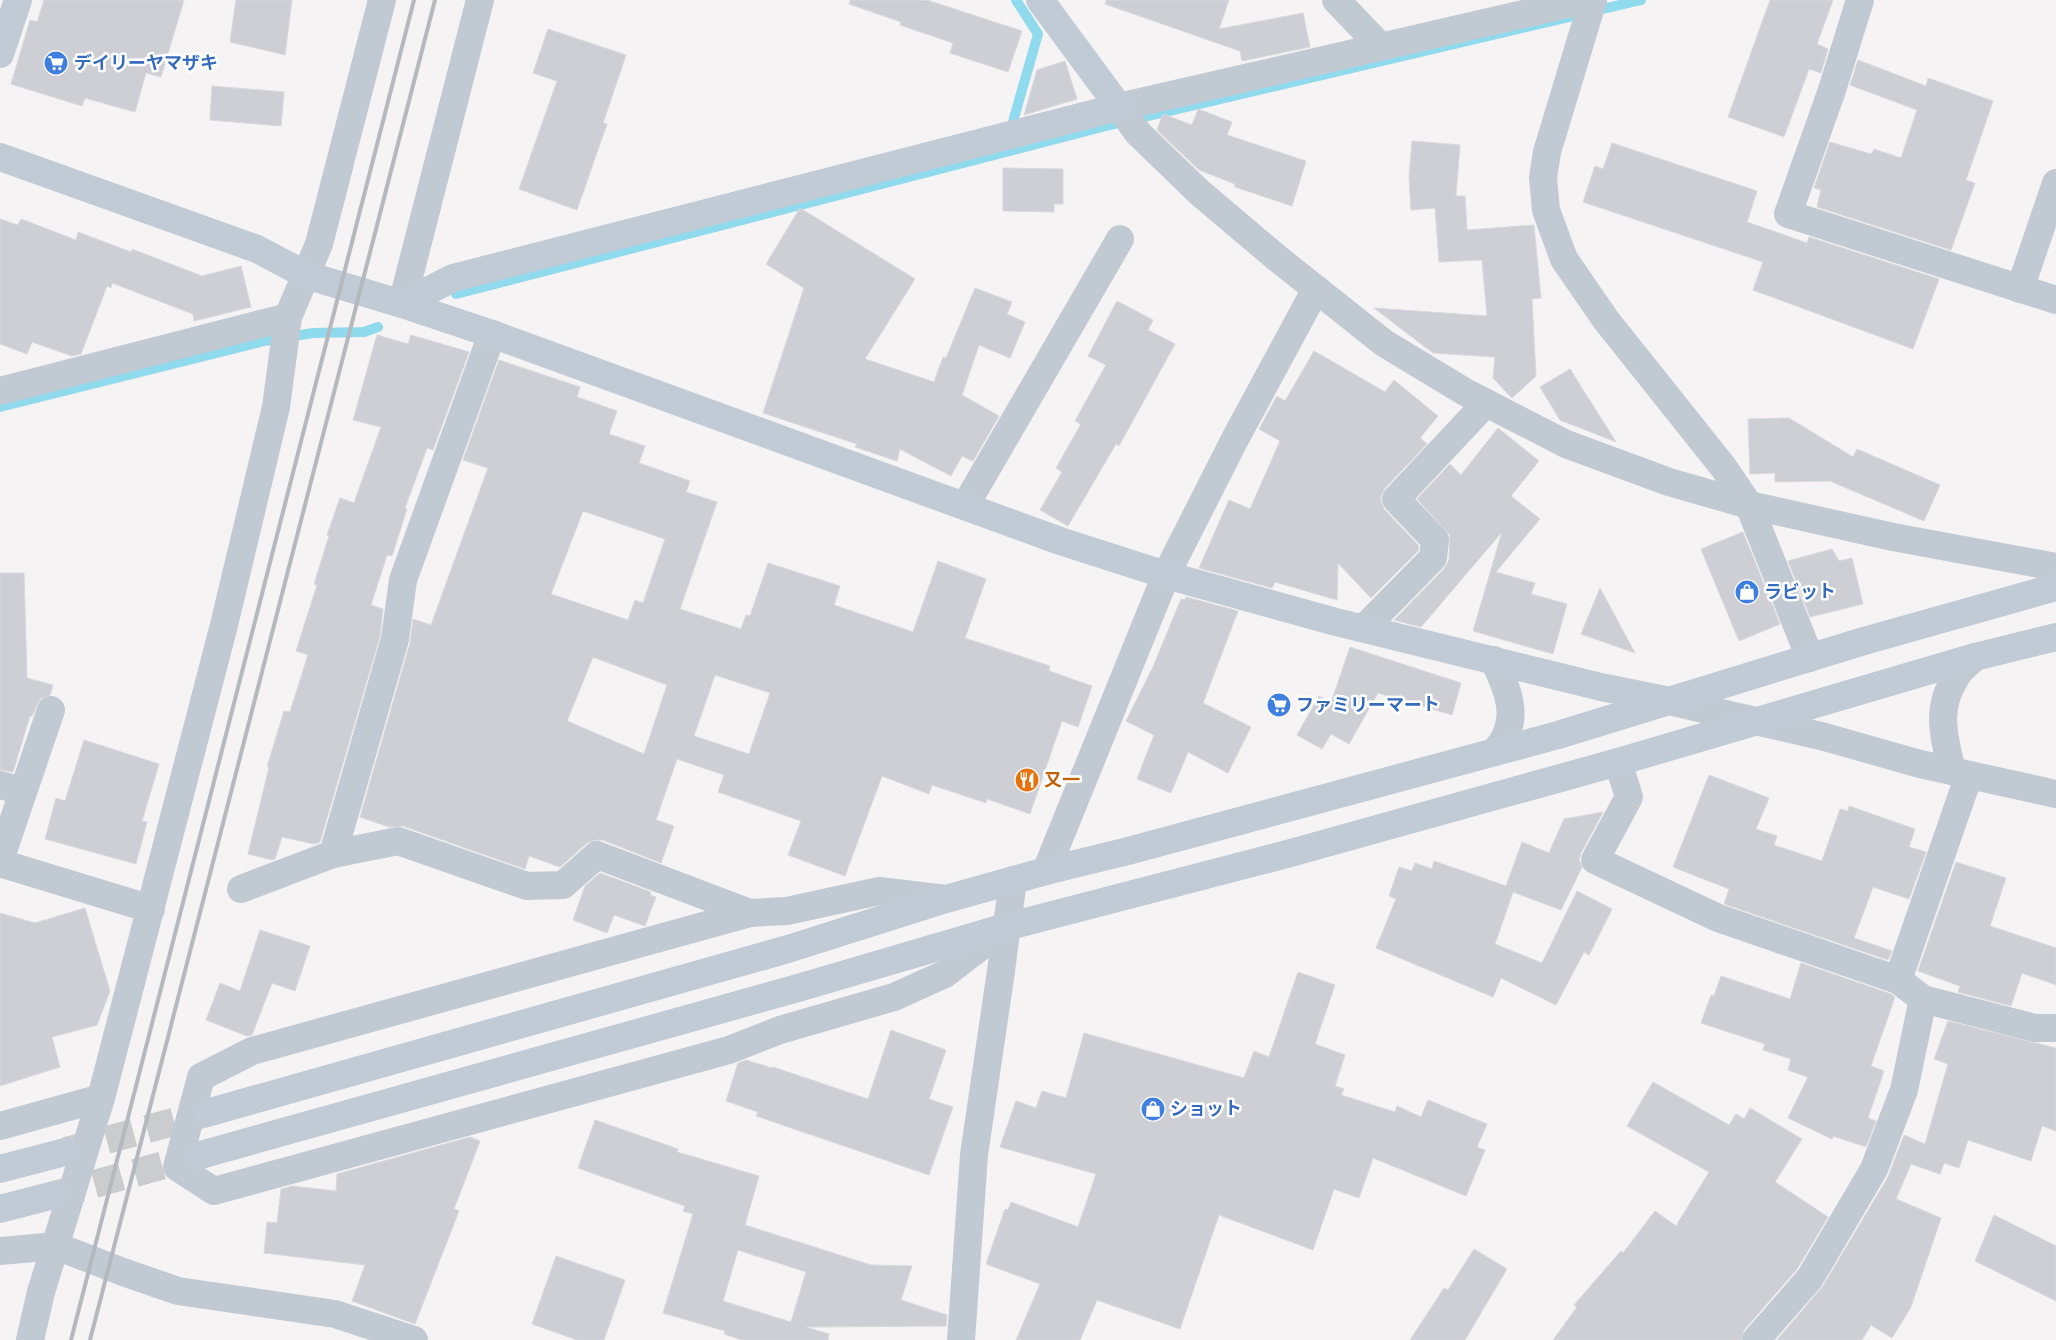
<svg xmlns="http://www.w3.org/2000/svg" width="2056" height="1340" font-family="Roboto,'Noto Sans JP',sans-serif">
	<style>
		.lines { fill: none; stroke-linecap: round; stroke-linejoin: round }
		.stream { stroke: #90daee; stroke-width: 10 }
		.building { fill: #cdcfd5; stroke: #d7d9de; fill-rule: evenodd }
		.secondary-tunnel { stroke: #caccce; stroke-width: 28; stroke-dasharray: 28 14; stroke-linecap: butt }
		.street { stroke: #c1cad2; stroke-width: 28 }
		.secondary { stroke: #c1cbd6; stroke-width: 28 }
		.rail { stroke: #b5b8bd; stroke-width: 4 }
		.labels { text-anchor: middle; stroke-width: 5; stroke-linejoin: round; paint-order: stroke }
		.shop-label { font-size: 18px; font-weight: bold; fill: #366cbe; stroke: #fff; text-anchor: start }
		.food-label { font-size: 18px; font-weight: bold; fill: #c56008; stroke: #fff; text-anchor: start }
	</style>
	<rect width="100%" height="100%" fill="#f5f3f3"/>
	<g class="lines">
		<g class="stream">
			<polyline points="1012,125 1038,34 1016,0"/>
			<polyline points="456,294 1106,126 1641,0"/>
			<polyline points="0,407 264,341 313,333 364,332 378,327"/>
		</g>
	</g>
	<g class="building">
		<polygon points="44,0 184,0 161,77 146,73 135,112 85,98 82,106 11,84 30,20 37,22"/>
		<polygon points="236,0 292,0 285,55 230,42"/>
		<polygon points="850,0 927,0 1022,31 1008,72 950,53 953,43 900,25 901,22 849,4"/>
		<polygon points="1106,0 1229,0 1219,29 1303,13 1310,47 1242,61 1240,51 1105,4"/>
		<polygon points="1770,0 1833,0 1817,44 1828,49 1821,73 1809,69 1784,137 1728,117"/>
		<polygon points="548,29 626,55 603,123 607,124 577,210 519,189 557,81 533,73"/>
		<polygon points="1858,60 1926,86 1928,78 1993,101 1966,180 1975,183 1951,250 1817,207 1821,190 1814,188 1830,142 1871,154 1874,149 1901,158 1917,110 1850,85"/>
		<polygon points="1065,61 1077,99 1024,115 1037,70"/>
		<polygon points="212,86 284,92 281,126 210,120"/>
		<polygon points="1198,109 1232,122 1227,135 1306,161 1292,206 1235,187 1235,184 1199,170 1157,130 1163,114 1192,125"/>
		<polygon points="1412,141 1460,145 1456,196 1465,196 1467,230 1534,225 1541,298 1532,299 1536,376 1512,398 1493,378 1495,357 1433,353 1374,308 1487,316 1482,260 1439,262 1435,208 1411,210 1409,177"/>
		<polygon points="1612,143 1757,191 1747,222 1807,243 1809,237 1939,279 1913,349 1753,290 1763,262 1583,202 1595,166 1603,169"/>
		<polygon points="1003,168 1063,169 1063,204 1054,204 1054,212 1003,211"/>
		<polygon points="800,208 915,279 865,359 934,382 943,357 946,358 975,288 1012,302 1007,314 1025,322 1010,358 979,345 962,395 999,416 973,461 962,456 951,476 900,449 897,461 855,447 857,444 763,413 804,288 766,264"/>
		<polygon points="0,219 18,225 21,219 76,240 78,232 131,252 132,249 202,276 241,266 251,307 194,321 193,314 112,283 111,288 107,286 81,354 72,356 32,342 27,354 0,344"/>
		<polygon points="1117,301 1153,320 1148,330 1175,344 1119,446 1116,444 1068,526 1040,510 1062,472 1056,468 1081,424 1075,421 1106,365 1088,356"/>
		<polygon points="377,335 408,344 411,335 469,352 433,450 427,448 405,508 407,509 392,556 387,555 371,605 383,609 380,636 320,842 314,844 282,837 275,859 272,860 248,854 269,767 267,767 284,711 290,712 308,655 296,651 317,585 314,584 329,536 327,535 340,498 354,503 381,427 353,420"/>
		<polygon points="1314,351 1385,392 1394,380 1438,416 1420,438 1427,444 1385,488 1381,496 1381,502 1384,509 1419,546 1418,551 1371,598 1338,563 1337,600 1275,582 1272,588 1199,568 1229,500 1250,509 1280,441 1259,429 1277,396 1285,401"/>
		<path d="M499,360L580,387L577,397L617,411L609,434L645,446L639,463L690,481L686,492L717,502L680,609L741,629L746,615L750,616L768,563L840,586L834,605L913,632L938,561L986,579L965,638L1050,666L1049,671L1092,686L1078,727L1062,721L1030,814L987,799L986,803L932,785L929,794L882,776L845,876L788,855L801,821L718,792L724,775L677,759L656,820L674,826L661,863L603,840H595L587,843L560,867L529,856L525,869L403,826L389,827L360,817L410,643L413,619L431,625L488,468L463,460ZM583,511L665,539L643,603L635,600L628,620L551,594ZM593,657L667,685L644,754L567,721ZM715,675L770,693L749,754L694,736Z"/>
		<polygon points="1570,369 1616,442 1560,420 1540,387"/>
		<polygon points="1789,418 1853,457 1857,449 1940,485 1924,521 1830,481 1775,482 1775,473 1750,474 1748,419"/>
		<polygon points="1498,428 1539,461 1511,496 1540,519 1496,572 1535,583 1531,594 1567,604 1553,654 1473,631 1502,532 1421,627 1394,620 1444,569 1449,560 1450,535 1417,499 1450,464 1461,475"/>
		<polygon points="1743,532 1780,624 1739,641 1701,549"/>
		<polygon points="1832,549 1839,561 1852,558 1863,604 1810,617 1788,561"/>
		<polygon points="0,573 24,573 27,678 53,685 50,695 40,699 32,716 30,716 13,772 0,770"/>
		<polygon points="1600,588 1635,653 1581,634"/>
		<polygon points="1186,597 1238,611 1203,703 1251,727 1228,773 1188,752 1171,793 1137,779 1154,735 1126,721 1153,667 1181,599 1185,600"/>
		<polygon points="1350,647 1461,683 1452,715 1378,693 1349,744 1331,734 1322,749 1297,735 1319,696 1331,703"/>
		<polygon points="84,740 159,764 142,821 147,822 136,864 45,839 56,798 65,801"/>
		<polygon points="1709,775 1769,798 1756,829 1777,836 1774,845 1822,861 1840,809 1848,811 1849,806 1915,829 1909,847 1926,852 1909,899 1873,887 1854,938 1892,951 1888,960 1724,904 1729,889 1673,867"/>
		<polygon points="1603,812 1581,853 1579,860 1582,867 1561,910 1513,892 1495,944 1542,963 1577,891 1612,909 1589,955 1584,952 1556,1005 1501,978 1493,997 1376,948 1396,899 1389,896 1399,867 1412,871 1415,863 1432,869 1434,861 1506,886 1522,842 1549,853 1564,819"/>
		<polygon points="1956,862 2006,878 1990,926 2056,948 2056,985 2022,973 2011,1006 1958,992 1960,986 1918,971"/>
		<polygon points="600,873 651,892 650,895 656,897 645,926 614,915 607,933 573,920 585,886"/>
		<polygon points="85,908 110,991 97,1025 52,1037 60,1067 0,1086 0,913 35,923"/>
		<polygon points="260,930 310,946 295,991 272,983 252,1035 247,1036 206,1020 220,983 240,991"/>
		<polygon points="1801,963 1891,994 1895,997 1871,1066 1884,1071 1868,1118 1876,1121 1866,1147 1833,1136 1832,1139 1788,1118 1808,1077 1788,1070 1791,1059 1763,1050 1765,1044 1701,1023 1711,995 1714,996 1721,976 1790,999"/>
		<polygon points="1298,972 1335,985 1315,1044 1345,1055 1335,1086 1344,1089 1341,1095 1395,1112 1397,1106 1421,1117 1428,1100 1487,1124 1477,1147 1485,1150 1466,1196 1373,1158 1359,1198 1334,1189 1313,1250 1219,1215 1180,1329 1097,1300 1080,1340 1016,1340 1040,1284 986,1264 1005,1209 1008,1210 1011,1202 1078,1227 1096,1174 1000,1147 1016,1101 1036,1108 1042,1091 1066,1098 1084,1033 1244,1078 1254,1051 1269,1057"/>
		<polygon points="1948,1021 2056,1048 2056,1131 2042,1126 2031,1161 1968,1140 1959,1168 1944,1163 1940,1174 1911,1164 1896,1199 1941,1218 1911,1307 1892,1338 1871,1325 1862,1340 1777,1340 1823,1286 1888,1177 1904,1135 1925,1144 1948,1064 1934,1059"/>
		<polygon points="891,1030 946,1050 929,1099 953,1107 929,1175 756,1116 758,1112 726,1101 738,1063 746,1060 772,1068 773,1067 868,1099"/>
		<polygon points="1653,1082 1729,1125 1736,1114 1744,1119 1750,1108 1802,1139 1775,1182 1828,1217 1797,1269 1744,1330 1741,1340 1553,1340 1577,1307 1574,1305 1621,1251 1623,1253 1655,1211 1676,1226 1709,1172 1627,1126"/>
		<path d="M595,1120L678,1149L677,1152L759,1176L745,1225L871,1265L912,1266L901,1300L947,1315L946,1326L806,1327L829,1334L828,1340H742L724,1334L725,1331L663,1313L693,1214L683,1211L685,1206L578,1168ZM738,1250L806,1272L791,1322L723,1301Z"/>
		<polygon points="470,1137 480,1141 454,1209 459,1211 415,1324 352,1301 365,1265 264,1253 267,1222 277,1223 281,1189 292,1186 336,1191 337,1174"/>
		<polygon points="1994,1215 2056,1246 2056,1301 1975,1261"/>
		<polygon points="1474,1249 1507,1269 1465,1340 1410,1340 1444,1288 1448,1290"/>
		<polygon points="556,1256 625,1280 604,1340 577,1340 532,1324"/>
	</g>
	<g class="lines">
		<g class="secondary-tunnel">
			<polyline points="66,1151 207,1113"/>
			<polyline points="54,1195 197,1156"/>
		</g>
		<g class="street">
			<polyline points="1336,0 1381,47"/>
			<polyline points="1584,0 1119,107 1138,133 1199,192 1277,258 1384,343 1465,392 1566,444 1669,482 1749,505 1893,537 2056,567"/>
			<polyline points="1593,0 1547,152 1543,178 1546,210 1564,259 1606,320 1724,468 1749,505 1810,658"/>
			<polyline points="1860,0 1832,90 1788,214 2056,300"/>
			<polyline points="2020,289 2056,183"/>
			<polyline points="402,304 480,0"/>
			<polyline points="0,391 288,317 319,244 382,0"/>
			<polyline points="965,506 1120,239"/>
			<polyline points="1364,628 1433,558 1435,540 1396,499 1486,403"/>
			<path d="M1494,660C1504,682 1517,708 1507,732C1505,739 1499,746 1495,752"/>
			<polyline points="1669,701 1821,736 1920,764 2056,794"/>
			<polyline points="1618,762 1629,797 1595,860 1718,918 1898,980"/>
			<path d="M1952,771C1944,737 1935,709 1956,677C1960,669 1969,663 1975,657"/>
			<polyline points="0,785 23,791"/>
			<polyline points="333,854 395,639 403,580 492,334"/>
			<polyline points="0,860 51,710"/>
			<polyline points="0,863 151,909"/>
			<polyline points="1046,871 1166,575 1235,439 1316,289"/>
			<polyline points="241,889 333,854 398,841 527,886 563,885 597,855 750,913"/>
			<polyline points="946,899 879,891 787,911 750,913 252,1051 201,1077 177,1167 214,1191 729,1050 780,1030 894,997 945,974 1005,928"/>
			<polyline points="1923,999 2035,1028 2056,1028"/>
			<polyline points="0,1126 101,1098"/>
			<polyline points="0,1251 56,1246 123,1272 178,1291 335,1314 414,1340"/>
			<polyline points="30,1340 41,1292 101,1098 224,625 276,407 288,317"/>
			<polyline points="961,1340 974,1155 1001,971 1013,880"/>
			<polyline points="1756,1340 1810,1278 1874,1169 1904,1090 1923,999 1898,980 1969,775"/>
		</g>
		<g class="secondary">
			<polyline points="0,54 18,0"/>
			<polyline points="0,157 257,249 306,275 402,304 492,334 1060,541 1166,575 1336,622 1601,687 1665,700"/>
			<polyline points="402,304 453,278 1119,107 1040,0"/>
			<polyline points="207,1113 788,949 946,899 1046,871 1128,851 1558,735 1864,641 2056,587"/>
			<polyline points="197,1156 798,988 1006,927 1287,854 1618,762 1975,657 2056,637"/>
			<polyline points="0,1169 65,1152"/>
			<polyline points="0,1209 54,1195"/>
		</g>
		<g class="rail">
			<polyline points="71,1340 414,0"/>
			<polyline points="90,1340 435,0"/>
		</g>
	</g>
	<defs>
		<symbol id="supermarket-disc" viewBox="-11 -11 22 22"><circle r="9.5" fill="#3f7fe0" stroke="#fff"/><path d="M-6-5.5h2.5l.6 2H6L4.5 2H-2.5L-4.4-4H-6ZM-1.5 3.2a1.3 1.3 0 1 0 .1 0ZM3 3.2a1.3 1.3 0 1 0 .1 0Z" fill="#fff"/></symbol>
		<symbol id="shop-disc" viewBox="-11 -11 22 22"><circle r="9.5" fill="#3f7fe0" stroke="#fff"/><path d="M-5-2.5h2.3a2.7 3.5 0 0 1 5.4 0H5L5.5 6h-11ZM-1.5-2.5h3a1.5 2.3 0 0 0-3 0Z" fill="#fff"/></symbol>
		<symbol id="restaurant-disc" viewBox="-11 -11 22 22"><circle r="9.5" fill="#e8710a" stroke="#fff"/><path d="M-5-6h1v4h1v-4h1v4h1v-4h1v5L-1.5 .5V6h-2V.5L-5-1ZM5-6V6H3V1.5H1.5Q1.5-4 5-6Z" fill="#fff"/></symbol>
	</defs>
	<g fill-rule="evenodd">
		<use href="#supermarket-disc" x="42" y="49" width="28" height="28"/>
		<use href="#shop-disc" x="1733" y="578" width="28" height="28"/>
		<use href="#supermarket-disc" x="1265" y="691" width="28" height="28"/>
		<use href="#restaurant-disc" x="1013" y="766" width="28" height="28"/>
		<use href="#shop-disc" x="1139" y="1095" width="28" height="28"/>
	</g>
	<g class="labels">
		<g class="shop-label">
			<text x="74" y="69">デイリーヤマザキ</text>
			<text x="1764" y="598">ラビット</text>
			<text x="1296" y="711">ファミリーマート</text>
			<text x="1170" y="1115">ショット</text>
		</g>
		<g class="food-label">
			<text x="1044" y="786">又一</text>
		</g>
	</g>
</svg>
